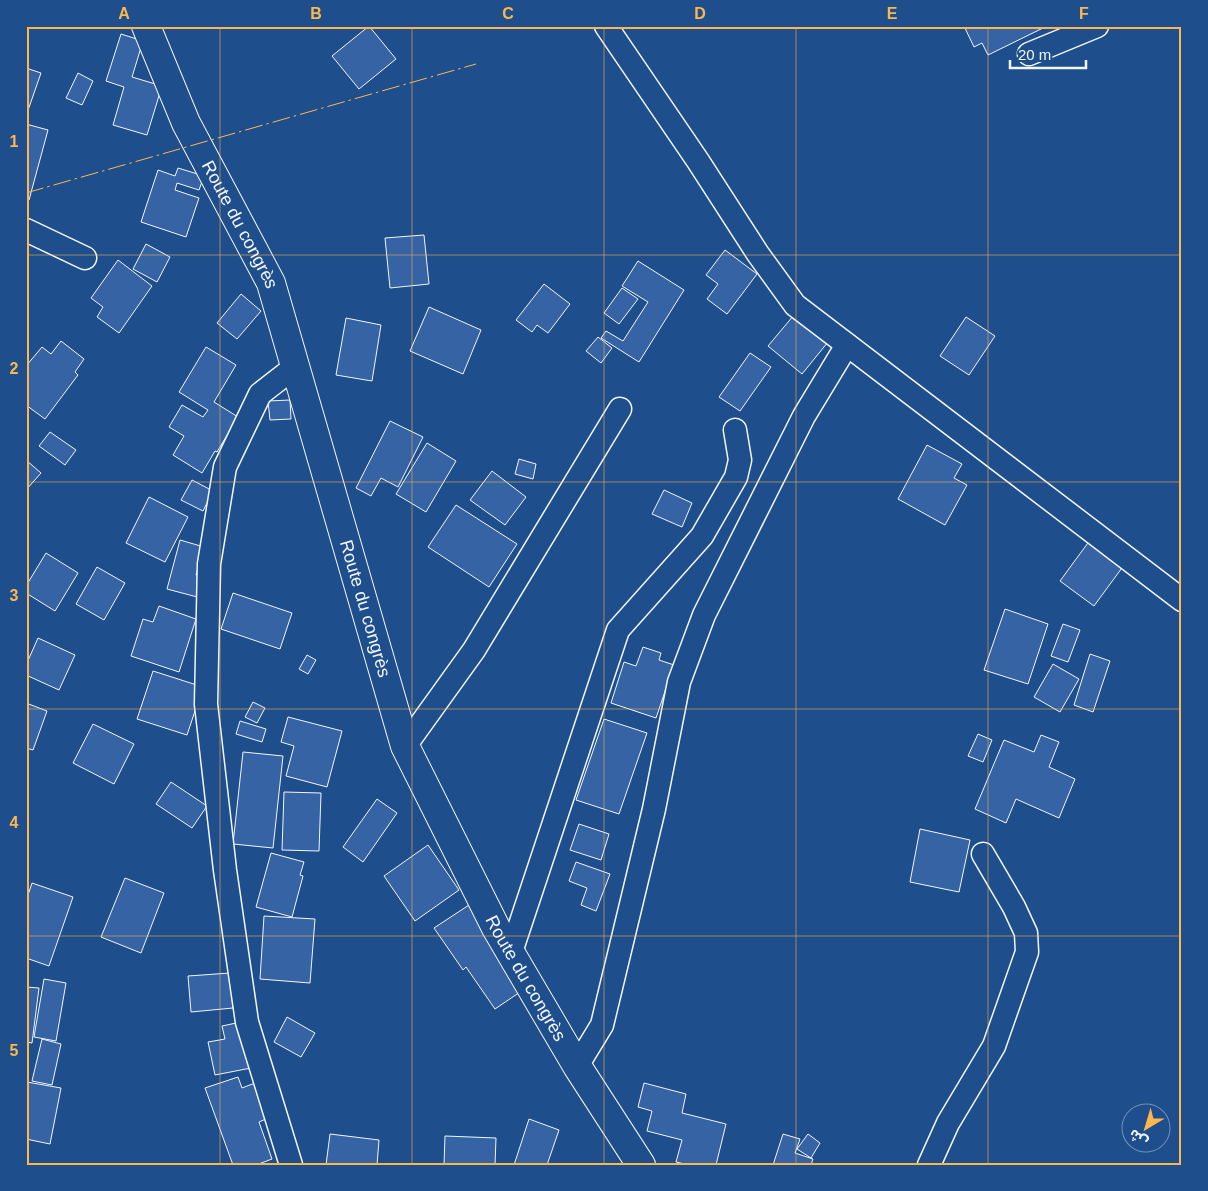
<svg xmlns="http://www.w3.org/2000/svg" width="1208" height="1191" font-family="Helvetica,'Noto Sans Arabic',sans-serif">
	<style>
		.building { fill: #3563a3; stroke: #f2f6ff }
		.lines { fill: none; stroke-linecap: round; stroke-linejoin: round }
		.street-casing { stroke: #f2f6ff; stroke-width: 25 }
		.secondary-casing { stroke: #f2f6ff; stroke-width: 30 }
		.street { stroke: #1f4e8c; stroke-width: 22 }
		.secondary { stroke: #1f4e8c; stroke-width: 28 }
		.power { stroke: #ffb74d; stroke-width: 1; stroke-dasharray: 18 4 2.5 4; stroke-linecap: butt }
		.grid { fill: none; stroke: #ffb74d; stroke-width: 1; stroke-opacity: 0.55 }
		.labels { text-anchor: middle; stroke-width: 4; stroke-linejoin: round; paint-order: stroke }
		.street-label { font-size: 18px; fill: #f2f6ff; stroke: #1f4e8c }
		.neatline { fill: none; stroke: #ffb74d; stroke-width: 2 }
		.grid-label { font-size: 16px; text-anchor: middle; font-weight: bold; fill: #ffb74d }
	</style>
	<rect width="100%" height="100%" fill="#1f4e8c"/>
	<g class="building">
		<polygon points="369,26 396,59 359,89 332,56"/>
		<polygon points="964,26 1042,26 1043,28 988,55 982,43 974,47"/>
		<polygon points="121,34 143,41 132,77 162,86 147,135 113,125 124,87 106,81"/>
		<polygon points="26,68 41,73 26,116"/>
		<polygon points="78,73 93,81 82,105 66,98"/>
		<polygon points="26,124 48,130 29,200 26,200"/>
		<polygon points="178,168 204,176 199,190 177,183 175,190 199,198 186,237 141,222 158,170 175,176"/>
		<polygon points="424,235 429,284 390,288 385,238"/>
		<polygon points="146,244 170,257 157,282 133,269"/>
		<polygon points="725,250 757,274 727,314 707,299 718,284 706,275"/>
		<polygon points="118,260 152,286 119,333 97,317 103,307 91,298"/>
		<polygon points="638,261 684,290 639,362 601,338 606,331 623,341 648,302 622,286"/>
		<polygon points="544,284 570,304 548,333 537,325 532,332 516,320"/>
		<polygon points="622,288 638,299 619,324 604,313"/>
		<polygon points="241,294 261,311 237,339 217,323"/>
		<polygon points="429,307 481,330 463,374 410,351"/>
		<polygon points="794,315 828,342 802,374 768,346"/>
		<polygon points="966,317 995,336 969,375 940,356"/>
		<polygon points="346,318 381,325 372,381 336,375"/>
		<polygon points="598,337 612,348 601,363 586,351"/>
		<polygon points="61,341 84,359 75,372 78,375 45,419 26,405 26,366 42,347 51,354"/>
		<polygon points="206,347 236,365 214,402 238,417 217,452 215,451 202,473 173,455 184,436 169,427 182,405 203,417 208,410 179,392"/>
		<polygon points="750,353 771,367 740,411 719,397"/>
		<polygon points="290,400 291,419 270,420 268,401"/>
		<polygon points="390,421 423,437 398,487 381,478 371,496 356,488"/>
		<polygon points="50,432 76,450 65,465 39,446"/>
		<polygon points="427,443 456,461 426,512 396,494"/>
		<polygon points="927,445 962,464 954,478 967,485 945,525 898,499"/>
		<polygon points="519,459 536,464 533,479 515,474"/>
		<polygon points="26,460 41,473 26,490"/>
		<polygon points="492,471 526,497 505,525 470,500"/>
		<polygon points="192,480 213,491 203,511 181,500"/>
		<polygon points="664,490 692,503 682,527 652,514"/>
		<polygon points="149,497 188,517 165,562 126,543"/>
		<polygon points="456,505 517,544 489,587 428,547"/>
		<polygon points="1093,536 1127,561 1094,606 1060,581"/>
		<polygon points="180,540 204,547 196,575 206,578 201,598 167,589"/>
		<polygon points="46,553 78,573 55,611 26,593 26,586"/>
		<polygon points="97,567 125,583 104,620 76,604"/>
		<polygon points="233,593 292,613 280,649 221,629"/>
		<polygon points="159,606 196,619 179,672 131,656 143,619 153,622"/>
		<polygon points="1005,609 1048,624 1028,684 984,670"/>
		<polygon points="1063,624 1080,630 1068,662 1051,656"/>
		<polygon points="38,638 75,655 59,690 26,675 26,665"/>
		<polygon points="643,647 661,653 659,660 674,665 656,718 611,703 624,662 636,666"/>
		<polygon points="1090,654 1110,661 1093,712 1074,705"/>
		<polygon points="307,655 316,660 308,674 299,669"/>
		<polygon points="1053,664 1079,679 1060,712 1034,697"/>
		<polygon points="153,671 203,687 187,735 137,719"/>
		<polygon points="253,702 265,708 257,723 245,717"/>
		<polygon points="26,703 47,711 33,750 26,748"/>
		<polygon points="288,717 342,731 327,787 286,776 294,746 281,742"/>
		<polygon points="604,719 647,733 619,814 576,800"/>
		<polygon points="240,721 266,729 262,742 236,734"/>
		<polygon points="93,724 134,744 114,784 73,763"/>
		<polygon points="978,734 992,740 983,762 968,756"/>
		<polygon points="1041,735 1059,742 1049,767 1075,779 1059,818 1016,799 1006,823 975,809 1004,740 1034,752"/>
		<polygon points="243,752 283,756 273,848 233,844"/>
		<polygon points="171,782 207,806 192,828 156,804"/>
		<polygon points="284,792 321,793 319,851 282,850"/>
		<polygon points="377,799 397,813 363,862 343,847"/>
		<polygon points="579,824 609,834 601,860 570,850"/>
		<polygon points="920,829 970,840 959,892 910,882"/>
		<polygon points="428,845 459,890 415,921 384,876"/>
		<polygon points="271,853 304,862 300,875 303,876 292,917 256,907"/>
		<polygon points="576,862 610,874 596,911 581,905 587,888 569,881"/>
		<polygon points="125,878 164,893 141,953 101,937"/>
		<polygon points="32,883 73,897 49,966 26,958 26,901"/>
		<polygon points="469,905 526,988 495,1009 466,967 463,970 434,928"/>
		<polygon points="264,916 315,919 310,983 260,979"/>
		<polygon points="230,973 233,1008 191,1012 188,976"/>
		<polygon points="44,979 66,983 56,1041 34,1037"/>
		<polygon points="26,987 39,988 32,1043 26,1042"/>
		<polygon points="287,1017 315,1033 301,1057 274,1042"/>
		<polygon points="241,1022 251,1068 215,1075 208,1042 225,1039 222,1026"/>
		<polygon points="42,1039 61,1044 52,1085 32,1081"/>
		<polygon points="238,1077 242,1088 255,1083 268,1118 259,1122 272,1159 256,1165 233,1165 205,1088"/>
		<polygon points="27,1082 61,1088 50,1144 26,1139"/>
		<polygon points="644,1083 686,1094 682,1113 726,1124 716,1165 689,1165 676,1162 682,1140 647,1131 652,1111 638,1107"/>
		<polygon points="529,1119 559,1130 547,1165 514,1165"/>
		<polygon points="330,1134 379,1140 377,1165 326,1165"/>
		<polygon points="783,1134 800,1139 795,1153 813,1159 811,1165 773,1165"/>
		<polygon points="808,1134 820,1143 811,1158 797,1149"/>
		<polygon points="445,1136 496,1138 495,1165 444,1165"/>
	</g>
	<g class="lines">
		<defs>
			<g id="street">
				<polyline points="606,26 698,161 758,254 795,305 1182,600"/>
				<polyline points="1029,54 1097,26"/>
				<polyline points="26,230 85,258"/>
				<polyline points="405,746 474,650 620,409"/>
				<polyline points="511,952 618,630 702,536 736,477 740,460 735,430"/>
				<polyline points="577,1066 602,1025 654,809 679,682 704,615 804,416 847,345"/>
				<polyline points="291,1165 247,1022 225,870 206,704 209,564 225,467 260,394 296,366"/>
				<polyline points="929,1165 948,1123 994,1046 1027,952 1026,933 1014,907 983,854"/>
			</g>
			<g id="secondary">
				<path id="s1" d="M146,26L186,123L271,283L405,746L496,928L577,1066L641,1165"/>
			</g>
		</defs>
		<use href="#street" class="street-casing"/>
		<use href="#secondary" class="secondary-casing"/>
		<use href="#street" class="street"/>
		<use href="#secondary" class="secondary"/>
		<polyline class="power" points="26,193 476,64"/>
	</g>
	<path class="grid" d="M220,26V1165M412,26V1165M604,26V1165M796,26V1165M988,26V1165M26,255H1182M26,482H1182M26,709H1182M26,936H1182"/>
	<g class="labels">
		<g class="street-label">
			<text dy="6" stroke="none"><textPath href="#s1" startOffset="220">Route du congrès</textPath></text>
			<text dy="6" stroke="none"><textPath href="#s1" startOffset="625">Route du congrès</textPath></text>
			<text dy="6" stroke="none"><textPath href="#s1" startOffset="1030">Route du congrès</textPath></text>
		</g>
	</g>
	<rect width="1208" height="1191" fill="none" stroke="#1f4e8c" stroke-width="55"/>
	<g transform="translate(1146 1128) rotate(218)"><circle r="24" fill="#1f4e8c" stroke="#7391ba"/>
	<path d="M0-4L9 19L0 12L-9 19Z" fill="#ffb74d"/>
	<text y="-8" font-size="14" font-weight="bold" text-anchor="middle" fill="#f2f6ff">ش</text>
	</g>
	<path d="M1010 60v8h76v-8" fill="none" stroke="#f2f6ff" stroke-width="2.5"/>
	<text x="1018" y="60" font-size="15" fill="#f2f6ff" stroke="#1f4e8c" stroke-width="4" paint-order="stroke">20 m</text>
	<rect x="28" y="28" width="1152" height="1136" class="neatline"/>
	<g class="grid-label">
		<text x="124" y="19">A</text>
		<text x="316" y="19">B</text>
		<text x="508" y="19">C</text>
		<text x="700" y="19">D</text>
		<text x="892" y="19">E</text>
		<text x="1084" y="19">F</text>
		<text x="14" y="147">1</text>
		<text x="14" y="374">2</text>
		<text x="14" y="601">3</text>
		<text x="14" y="828">4</text>
		<text x="14" y="1056">5</text>
	</g>
</svg>
